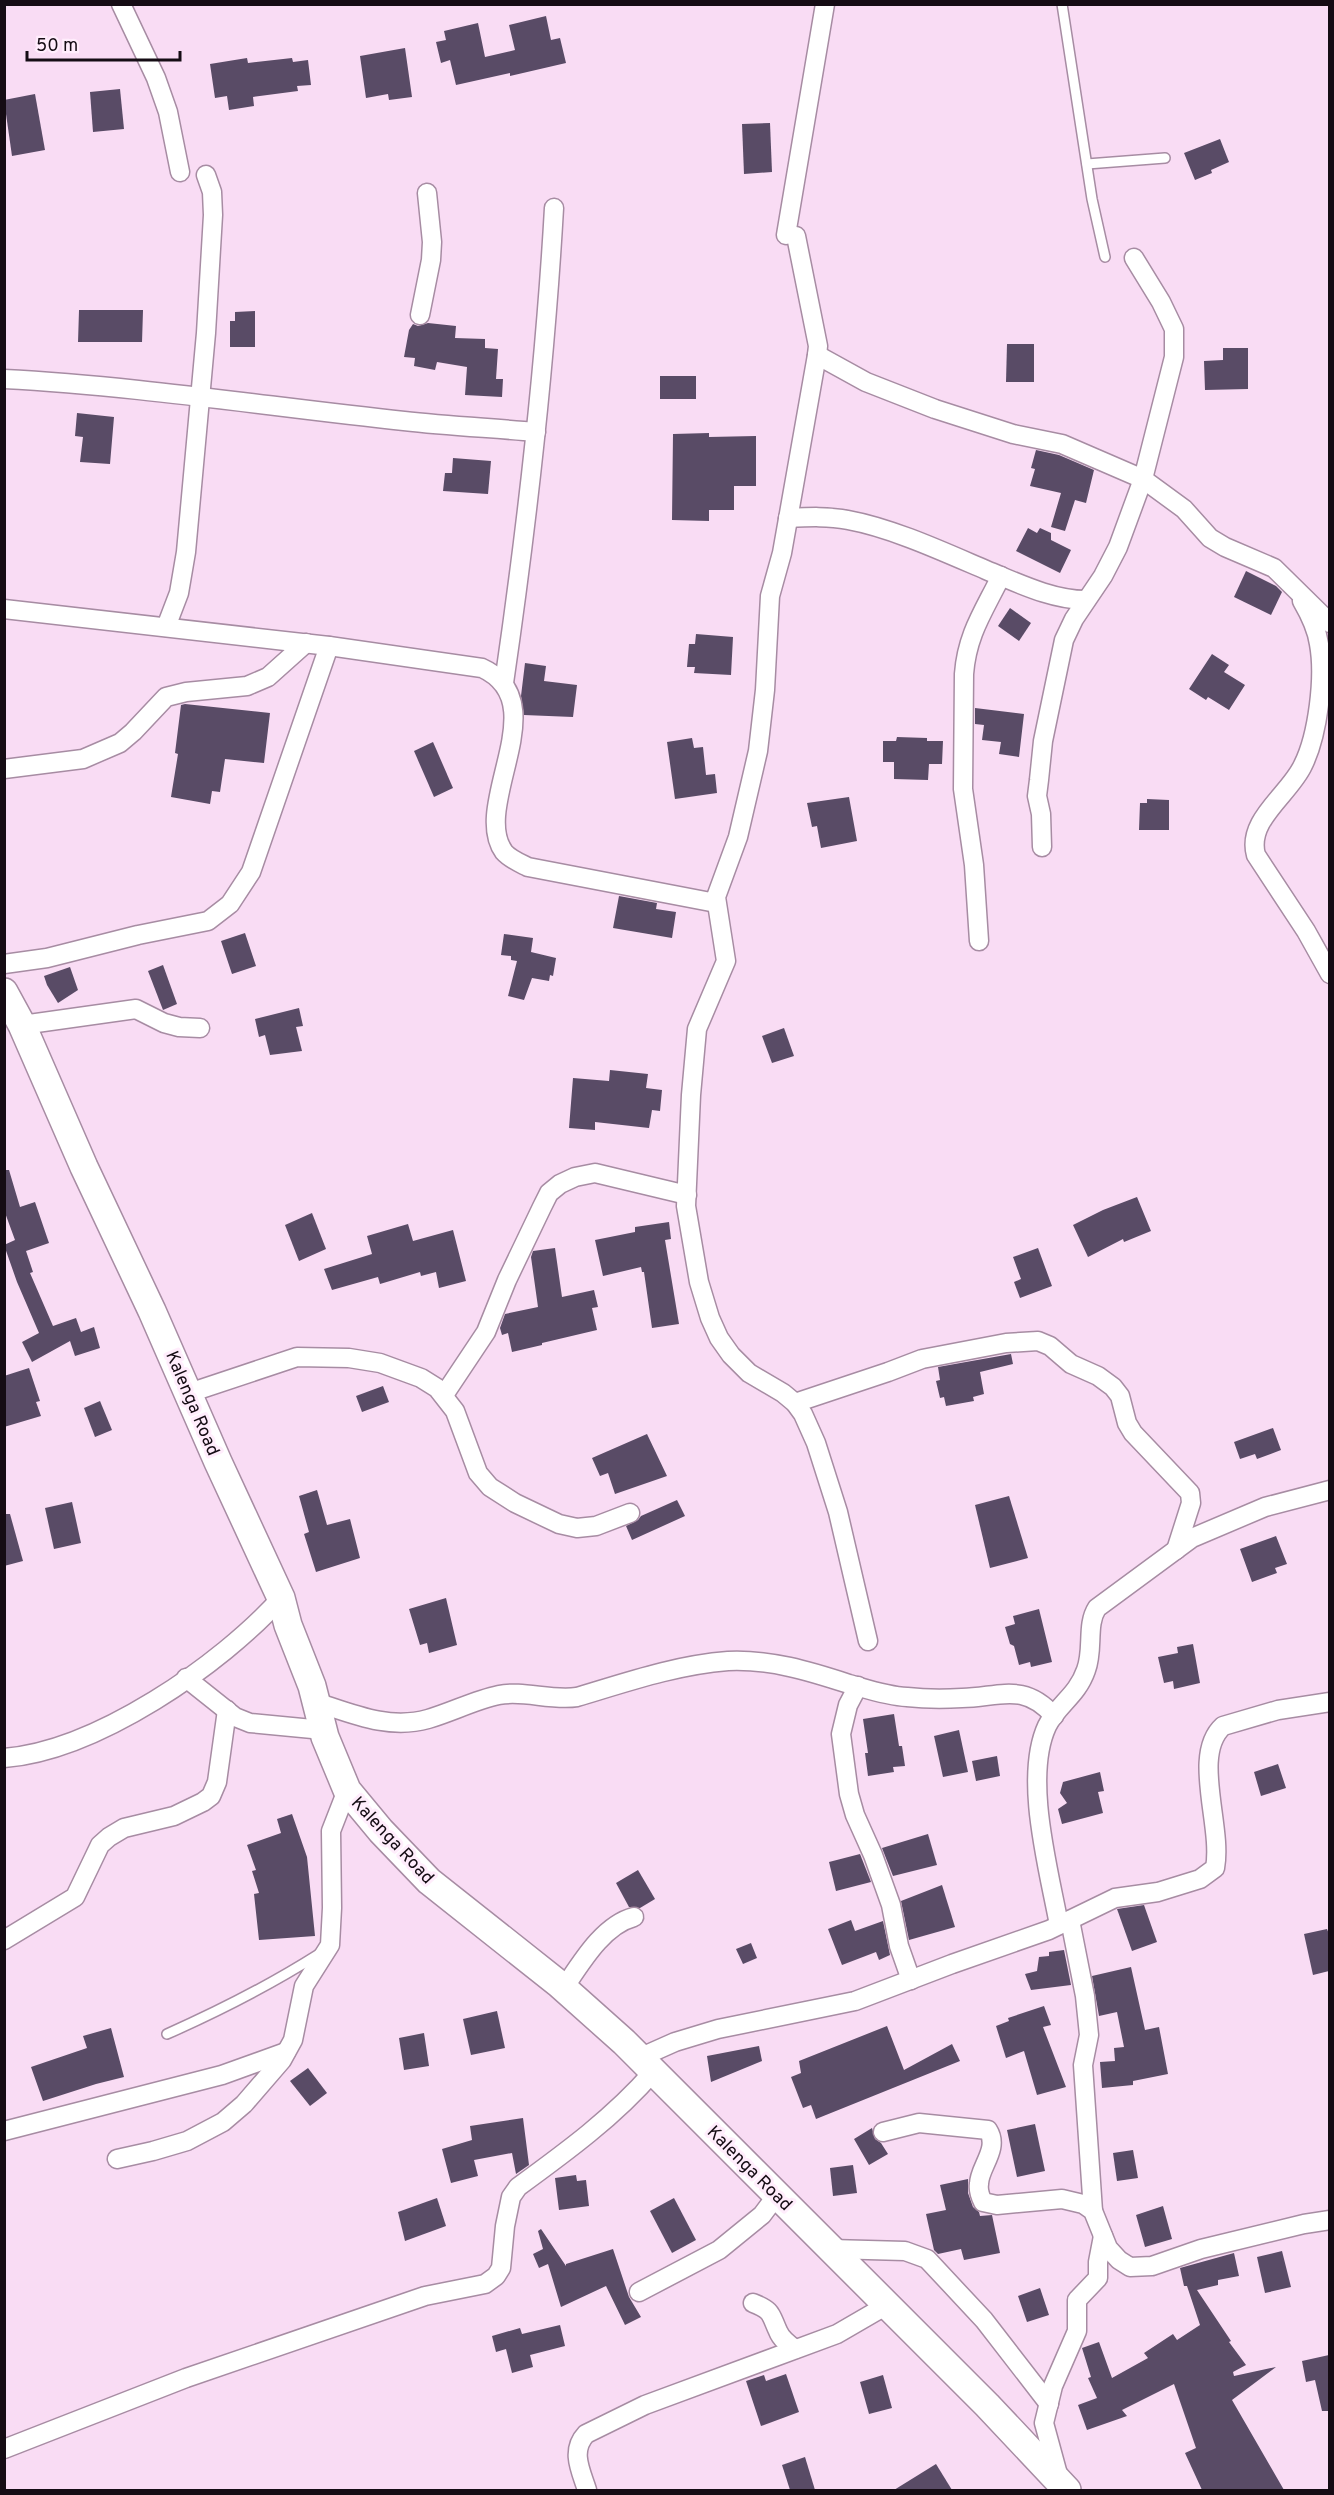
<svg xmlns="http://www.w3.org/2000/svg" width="1334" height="2495" font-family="Overpass,sans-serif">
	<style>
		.building { fill: #594b66 }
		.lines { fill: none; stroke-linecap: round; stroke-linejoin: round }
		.lane-casing { stroke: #a78ca3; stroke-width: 12 }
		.street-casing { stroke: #a78ca3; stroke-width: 21 }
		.secondary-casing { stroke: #a78ca3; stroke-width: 30 }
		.lane { stroke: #fff; stroke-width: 9 }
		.street { stroke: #fff; stroke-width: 18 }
		.secondary { stroke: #fff; stroke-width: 27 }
		.labels { text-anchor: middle; stroke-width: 6; stroke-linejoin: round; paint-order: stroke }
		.street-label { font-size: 18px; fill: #150c14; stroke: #ffedfc }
	</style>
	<rect width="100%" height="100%" fill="#f9dcf4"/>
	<g class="building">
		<polygon points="546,16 551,40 560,38 566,63 510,76 510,73 456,85 450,60 441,63 436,42 446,40 444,31 478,23 485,57 515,50 509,25"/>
		<polygon points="405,48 412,97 389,100 388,94 366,98 360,56"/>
		<polygon points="247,58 248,63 292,58 293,62 308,60 311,85 297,86 298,91 253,97 254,106 229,110 227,96 215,98 210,64"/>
		<polygon points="120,89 124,129 93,132 90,92"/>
		<polygon points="35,94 45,150 12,156 4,100"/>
		<polygon points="770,123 772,172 744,174 742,124"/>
		<polygon points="1220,139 1229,162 1211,170 1212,173 1195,180 1184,153"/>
		<polygon points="79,310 143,310 142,342 78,342"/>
		<polygon points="255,311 255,347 230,347 230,321 235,321 235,312"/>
		<polygon points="428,323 456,326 455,338 485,339 485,348 498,349 496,379 503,379 502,397 465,395 467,367 437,362 435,370 414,366 415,358 404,357 409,330 413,324 418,326"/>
		<polygon points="1007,344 1034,344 1034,382 1006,382"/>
		<polygon points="1223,348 1248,348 1248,389 1205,390 1204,361 1223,360"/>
		<rect x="660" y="376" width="36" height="23"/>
		<polygon points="77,413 114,417 110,464 80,462 83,437 75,436"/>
		<polygon points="709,433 709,437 756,436 756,486 734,486 734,510 709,510 709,521 672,520 673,434"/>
		<polygon points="1036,450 1059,455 1094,470 1086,503 1075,500 1065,531 1051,527 1061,493 1030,486 1035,469 1031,468"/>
		<polygon points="453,458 491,461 488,494 443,491 445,473 452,473"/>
		<polygon points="1028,528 1037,533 1040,528 1051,533 1051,540 1071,550 1060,573 1016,551"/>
		<polygon points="1246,571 1276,586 1282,592 1271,615 1234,597"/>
		<polygon points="1010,608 1031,623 1019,641 998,626"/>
		<polygon points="696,634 733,637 731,675 694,673 695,667 687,667 689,644 695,644"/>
		<polygon points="1212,654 1229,665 1224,672 1245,685 1229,710 1208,697 1206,700 1189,689"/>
		<polygon points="525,663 546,666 544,681 577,685 573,717 524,715 521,696"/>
		<polygon points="185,704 270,713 264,763 225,759 220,792 212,791 210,804 171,797 178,754 175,753 181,705"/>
		<polygon points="975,708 1024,714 1019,757 999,754 1001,742 982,740 984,725 975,724"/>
		<polygon points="897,737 927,738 927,741 943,741 942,764 929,764 928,780 894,779 894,762 883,762 883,741 896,741"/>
		<polygon points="692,738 694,748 703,747 706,775 715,774 717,793 675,799 667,742"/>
		<polygon points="433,742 453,788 434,797 414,751"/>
		<polygon points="849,797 857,841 821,848 817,826 812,827 807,803"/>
		<polygon points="1147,799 1169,800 1169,830 1139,830 1140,803 1147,803"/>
		<polygon points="619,896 657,903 656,909 676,912 672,938 613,928"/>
		<polygon points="245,933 256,966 232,974 221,941"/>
		<polygon points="504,934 533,938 531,952 556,958 553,976 550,975 549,981 532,978 524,1000 508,996 517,961 511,960 511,956 501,955"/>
		<polygon points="163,965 177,1004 163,1010 148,971"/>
		<polygon points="70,967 78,990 58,1003 47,985 44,976"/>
		<polygon points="299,1008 303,1026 296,1027 302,1051 270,1055 265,1035 259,1037 255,1019"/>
		<polygon points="784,1028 794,1056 772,1063 762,1036"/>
		<polygon points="610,1070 648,1074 646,1088 662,1090 660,1111 652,1110 649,1128 595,1122 595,1130 569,1128 573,1078 609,1081"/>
		<polygon points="4,1170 9,1170 20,1207 35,1202 49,1243 26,1251 33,1272 30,1273 53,1326 76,1318 81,1332 94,1327 100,1348 75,1356 70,1341 32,1362 22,1342 39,1333 17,1282 4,1245 15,1240 4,1210"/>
		<polygon points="1137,1197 1151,1231 1124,1242 1123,1239 1088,1257 1073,1225 1103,1210"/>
		<polygon points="312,1213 326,1249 299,1261 285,1225"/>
		<polygon points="669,1222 671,1239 665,1240 679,1324 652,1328 644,1272 642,1272 641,1267 603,1276 595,1240 635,1232 635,1227"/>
		<polygon points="408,1224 413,1241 453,1230 466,1281 439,1288 436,1272 421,1276 420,1272 380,1284 378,1277 332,1290 324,1269 372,1254 367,1236"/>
		<polygon points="555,1248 562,1297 594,1290 598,1307 592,1308 597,1330 542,1343 542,1345 512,1352 508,1333 502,1335 500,1328 505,1314 538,1307 531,1257 533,1251"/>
		<polygon points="1038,1248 1052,1286 1020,1298 1014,1282 1021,1279 1013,1257"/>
		<polygon points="1011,1354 1013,1364 980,1372 984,1394 973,1397 974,1401 946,1406 944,1397 940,1398 936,1381 940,1380 938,1367"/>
		<polygon points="29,1368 40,1401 36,1402 41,1416 4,1427 4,1376"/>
		<polygon points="383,1386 389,1402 362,1412 356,1396"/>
		<polygon points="100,1401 112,1430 95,1437 84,1408"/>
		<polygon points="1273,1428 1281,1450 1257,1459 1255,1454 1240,1459 1234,1442"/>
		<polygon points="647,1434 667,1476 615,1494 608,1473 600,1476 592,1458"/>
		<polygon points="317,1490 327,1525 350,1519 360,1558 316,1572 304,1534 309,1532 299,1496"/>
		<polygon points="1009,1496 1028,1558 990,1568 975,1505"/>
		<polygon points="677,1500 685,1516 632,1540 626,1526 638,1520 641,1516"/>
		<polygon points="72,1502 81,1543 54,1549 45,1508"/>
		<polygon points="4,1514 10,1514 23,1561 4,1566"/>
		<polygon points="1276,1536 1287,1564 1275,1568 1277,1573 1252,1582 1240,1549"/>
		<polygon points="446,1598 457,1645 429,1653 427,1643 420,1645 409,1609"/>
		<polygon points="1039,1609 1052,1662 1031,1667 1030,1662 1019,1665 1014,1646 1010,1644 1005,1627 1015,1624 1013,1616"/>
		<polygon points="1193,1644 1200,1683 1174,1689 1173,1681 1164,1683 1158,1657 1178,1653 1177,1647"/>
		<polygon points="894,1714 899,1746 902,1746 905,1766 893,1767 894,1772 868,1776 865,1753 868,1753 863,1719"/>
		<polygon points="959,1730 968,1772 943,1777 934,1736"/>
		<polygon points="997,1756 1000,1776 976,1781 972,1761"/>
		<polygon points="1278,1764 1286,1788 1261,1796 1254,1772"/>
		<polygon points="1100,1772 1104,1791 1098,1792 1103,1813 1062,1824 1058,1809 1067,1803 1060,1793 1063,1782"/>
		<polygon points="292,1814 307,1857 315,1936 259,1940 254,1894 259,1893 252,1871 256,1870 247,1845 281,1833 277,1819"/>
		<polygon points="928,1834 937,1865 893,1876 882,1848"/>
		<polygon points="860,1854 871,1882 836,1891 829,1862"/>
		<polygon points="638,1870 655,1899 640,1908 629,1907 616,1883"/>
		<polygon points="942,1885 955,1927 909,1940 901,1901"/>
		<polygon points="1144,1905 1157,1942 1132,1951 1117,1909"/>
		<polygon points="851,1920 855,1931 883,1921 890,1955 879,1960 876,1952 842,1965 828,1929"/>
		<polygon points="1327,1929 1329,1934 1329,1971 1313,1975 1304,1934"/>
		<polygon points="751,1943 757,1958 743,1964 736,1949"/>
		<polygon points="1064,1950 1071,1985 1031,1990 1025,1974 1037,1971 1039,1957 1049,1956 1049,1952"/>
		<polygon points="1131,1967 1145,2030 1159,2027 1168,2074 1133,2081 1133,2085 1102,2088 1100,2062 1115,2061 1114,2048 1124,2047 1117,2012 1099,2016 1092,1976"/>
		<polygon points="1044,2006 1051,2025 1043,2027 1066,2087 1037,2095 1024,2051 1006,2058 996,2026 1009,2021 1008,2018"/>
		<polygon points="497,2011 505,2048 471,2055 463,2019"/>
		<polygon points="887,2026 904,2070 952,2044 960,2061 816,2119 811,2105 803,2108 791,2077 801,2073 799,2061"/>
		<polygon points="111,2028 124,2077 96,2084 43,2101 31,2067 87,2048 83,2036"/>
		<polygon points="424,2033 429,2066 404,2070 399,2038"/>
		<polygon points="759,2046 762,2061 711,2082 707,2056"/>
		<polygon points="308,2068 327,2093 310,2106 290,2081"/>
		<polygon points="523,2118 529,2165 516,2174 512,2153 474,2160 478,2176 451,2183 442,2149 472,2140 470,2126"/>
		<polygon points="1035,2124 1045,2171 1017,2177 1007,2130"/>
		<polygon points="872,2128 875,2139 881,2143 888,2154 869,2165 854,2139"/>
		<polygon points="1133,2150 1138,2178 1117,2181 1113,2153"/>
		<polygon points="853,2165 857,2193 833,2196 830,2168"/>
		<polygon points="576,2175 577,2181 586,2180 589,2206 559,2210 555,2178"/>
		<polygon points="968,2179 968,2193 973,2207 979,2212 980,2216 992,2215 1000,2253 964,2260 961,2249 938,2254 934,2250 926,2214 946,2210 940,2185"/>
		<polygon points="437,2198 446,2226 405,2241 398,2212"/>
		<polygon points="674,2198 696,2240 672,2253 650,2211"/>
		<polygon points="1163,2206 1172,2239 1145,2247 1136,2215"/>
		<polygon points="541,2229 566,2266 566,2264 613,2249 629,2297 641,2317 625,2325 606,2286 561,2307 548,2264 539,2268 533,2254 543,2249 538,2231"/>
		<polygon points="1282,2251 1291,2287 1265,2293 1257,2257"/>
		<polygon points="1234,2253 1239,2276 1218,2280 1218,2285 1197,2290 1231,2341 1229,2342 1246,2365 1233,2372 1234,2376 1276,2367 1232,2400 1284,2490 1202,2490 1185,2453 1196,2448 1174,2384 1122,2410 1127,2416 1087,2430 1078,2405 1097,2398 1088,2378 1091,2377 1082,2348 1099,2342 1112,2378 1148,2358 1144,2353 1173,2334 1177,2340 1200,2325 1187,2286 1184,2286 1180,2268"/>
		<polygon points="1040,2288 1049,2315 1027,2322 1018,2296"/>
		<polygon points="560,2325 565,2346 530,2355 533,2367 512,2373 506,2349 496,2352 492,2336 520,2328 522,2334"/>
		<polygon points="1329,2355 1329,2411 1322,2411 1315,2380 1306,2382 1302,2361"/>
		<polygon points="786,2374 799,2412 761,2426 746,2381 764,2375 766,2381"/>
		<polygon points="883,2375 892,2408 869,2414 860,2382"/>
		<polygon points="805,2457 815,2490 790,2490 782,2465"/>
		<polygon points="936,2464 952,2490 894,2490"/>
	</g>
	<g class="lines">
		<defs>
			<g id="lane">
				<polyline points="1062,4 1092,199 1105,257"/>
				<polyline points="1087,164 1165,158"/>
				<path d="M167,2034C219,2011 270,1985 319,1954"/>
			</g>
			<g id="street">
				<polyline points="121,4 156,78 168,112 180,172"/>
				<polyline points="786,235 825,4"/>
				<polyline points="796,236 818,346 817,355 782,553 770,596 765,690 758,751 738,837 716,897 726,961 697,1029 691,1095 686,1206 699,1282 710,1318 719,1338 731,1355 749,1373 783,1393 795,1403 803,1414 816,1443 838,1512 868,1641"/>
				<polyline points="420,315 431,260 432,242 427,193"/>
				<polyline points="817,355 866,382 935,409 1013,434 1062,444 1143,479 1184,509 1210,538 1225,547 1274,568 1330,623"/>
				<path d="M4,379C138,386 271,407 404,421C448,426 492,428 536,432"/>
				<path d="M788,518C809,517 828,516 848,520C892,528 944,552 986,570C1018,583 1052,600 1086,600"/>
				<path d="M1302,601C1309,613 1317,630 1319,644C1325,677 1318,735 1303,765C1290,794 1246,820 1256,855L1306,931L1330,974"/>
				<path d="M4,609L329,646L482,668C557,702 470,805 504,852C510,859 520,863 528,867L716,903"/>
				<polyline points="166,627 179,593 186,552 206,333 213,215 212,192 206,175"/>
				<path d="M504,683C527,525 545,367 554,208"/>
				<polyline points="4,769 83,759 120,743 133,732 166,697 186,692 247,686 268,677 306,643"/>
				<polyline points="1042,847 1041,814 1037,796 1039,780 1043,741 1064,640 1074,619 1103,576 1118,547 1143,479 1174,357 1174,329 1161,302 1134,258"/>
				<path d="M979,941L974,865L963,789L964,674C967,634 984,611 1001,576"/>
				<polyline points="4,964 47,958 138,935 208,921 230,904 251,872 329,646"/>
				<polyline points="22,1025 136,1009 164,1023 179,1027 200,1028"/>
				<polyline points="189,1393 297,1357 349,1358 380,1363 421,1378 437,1388 455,1411 478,1473 490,1487 515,1503 559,1524 577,1528 596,1526 630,1513"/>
				<polyline points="444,1395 486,1332 507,1280 542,1207 549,1193 560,1184 575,1177 595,1173 687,1195"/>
				<polyline points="795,1403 888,1372 922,1359 1006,1343 1038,1341 1050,1346 1071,1364 1098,1376 1113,1387 1120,1396 1127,1423 1133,1433 1190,1493 1191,1503 1176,1550"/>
				<polyline points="186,1678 235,1717 250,1723 323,1730"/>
				<polyline points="858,1686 848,1705 841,1734 849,1794 855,1815 873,1855 891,1905 899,1946 911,1980"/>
				<path d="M316,1702C353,1714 389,1730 428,1719C452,1712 475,1700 499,1695C523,1690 551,1701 577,1697C627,1682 676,1665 728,1661C770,1659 809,1671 849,1684C867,1689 887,1696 907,1697C925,1699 944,1699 962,1698C1000,1697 1024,1682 1054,1716"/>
				<path d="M4,1758C96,1751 221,1665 281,1598"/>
				<polyline points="1070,1920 1085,1996 1089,2035 1083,2065 1093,2211"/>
				<path d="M1059,1925C1049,1870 1023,1778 1047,1726C1058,1704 1077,1696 1086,1670C1094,1649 1086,1625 1097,1608L1192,1538L1265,1507L1330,1490"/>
				<polyline points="4,1940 75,1897 100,1845 109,1837 124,1828 174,1816 203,1802 211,1796 217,1782 227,1710"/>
				<path d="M564,1988C581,1963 603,1925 634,1917"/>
				<path d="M639,2058L675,2042L718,2029L855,2001L952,1964L1049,1930L1115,1898L1158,1892L1200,1879L1215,1868C1223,1826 1191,1755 1223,1726L1278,1710L1330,1702"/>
				<polyline points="4,2131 222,2075 286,2052"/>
				<path d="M883,2132L919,2123L988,2130C1000,2149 979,2167 979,2184C978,2190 981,2198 983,2202L997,2205L1062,2199L1083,2204L1093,2211L1108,2248L1119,2260L1130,2267L1152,2266L1201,2249L1304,2224L1330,2220"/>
				<polyline points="117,2159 153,2151 187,2141 223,2122 244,2104 282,2060 293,2040 304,1986 330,1945 332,1908 331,1831 347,1790"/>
				<polyline points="831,2249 905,2251 927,2259 984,2320 1049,2404"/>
				<polyline points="639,2292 719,2250 762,2215 777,2195"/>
				<path d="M753,2303C773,2311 770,2314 778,2331C781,2339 788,2344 795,2349"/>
				<path d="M4,2449L186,2378L425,2296L485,2284L496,2276L501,2268L505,2226L511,2197L518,2187C566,2152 614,2117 653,2072"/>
				<polyline points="1059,2478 1044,2423 1053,2386 1077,2331 1077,2300 1098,2278 1098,2262 1103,2236"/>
				<path d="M587,2490C581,2471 570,2451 586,2434L645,2405L837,2334L887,2305"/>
			</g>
			<polyline id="secondary" points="4,992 22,1025 84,1167 152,1311 218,1462 281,1598 288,1625 312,1686 325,1737 347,1790 381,1831 429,1881 559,1984 624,2042 987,2405 1067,2490"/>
		</defs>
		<use href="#lane" class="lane-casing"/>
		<use href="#street" class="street-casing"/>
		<use href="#secondary" class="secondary-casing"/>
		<use href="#lane" class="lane"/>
		<use href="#street" class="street"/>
		<use href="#secondary" class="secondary"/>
	</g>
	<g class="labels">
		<g class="street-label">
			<text transform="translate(193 1403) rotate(67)" y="6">Kalenga Road</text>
			<text transform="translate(393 1840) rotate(47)" y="6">Kalenga Road</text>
			<text transform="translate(750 2168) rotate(45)" y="6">Kalenga Road</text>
		</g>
	</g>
	<rect width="1334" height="2495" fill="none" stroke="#150c14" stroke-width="12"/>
	<path d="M27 51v9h153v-9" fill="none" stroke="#150c14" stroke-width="3"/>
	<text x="36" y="51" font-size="18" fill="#150c14" stroke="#ffedfc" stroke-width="4.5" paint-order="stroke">50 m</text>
</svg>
